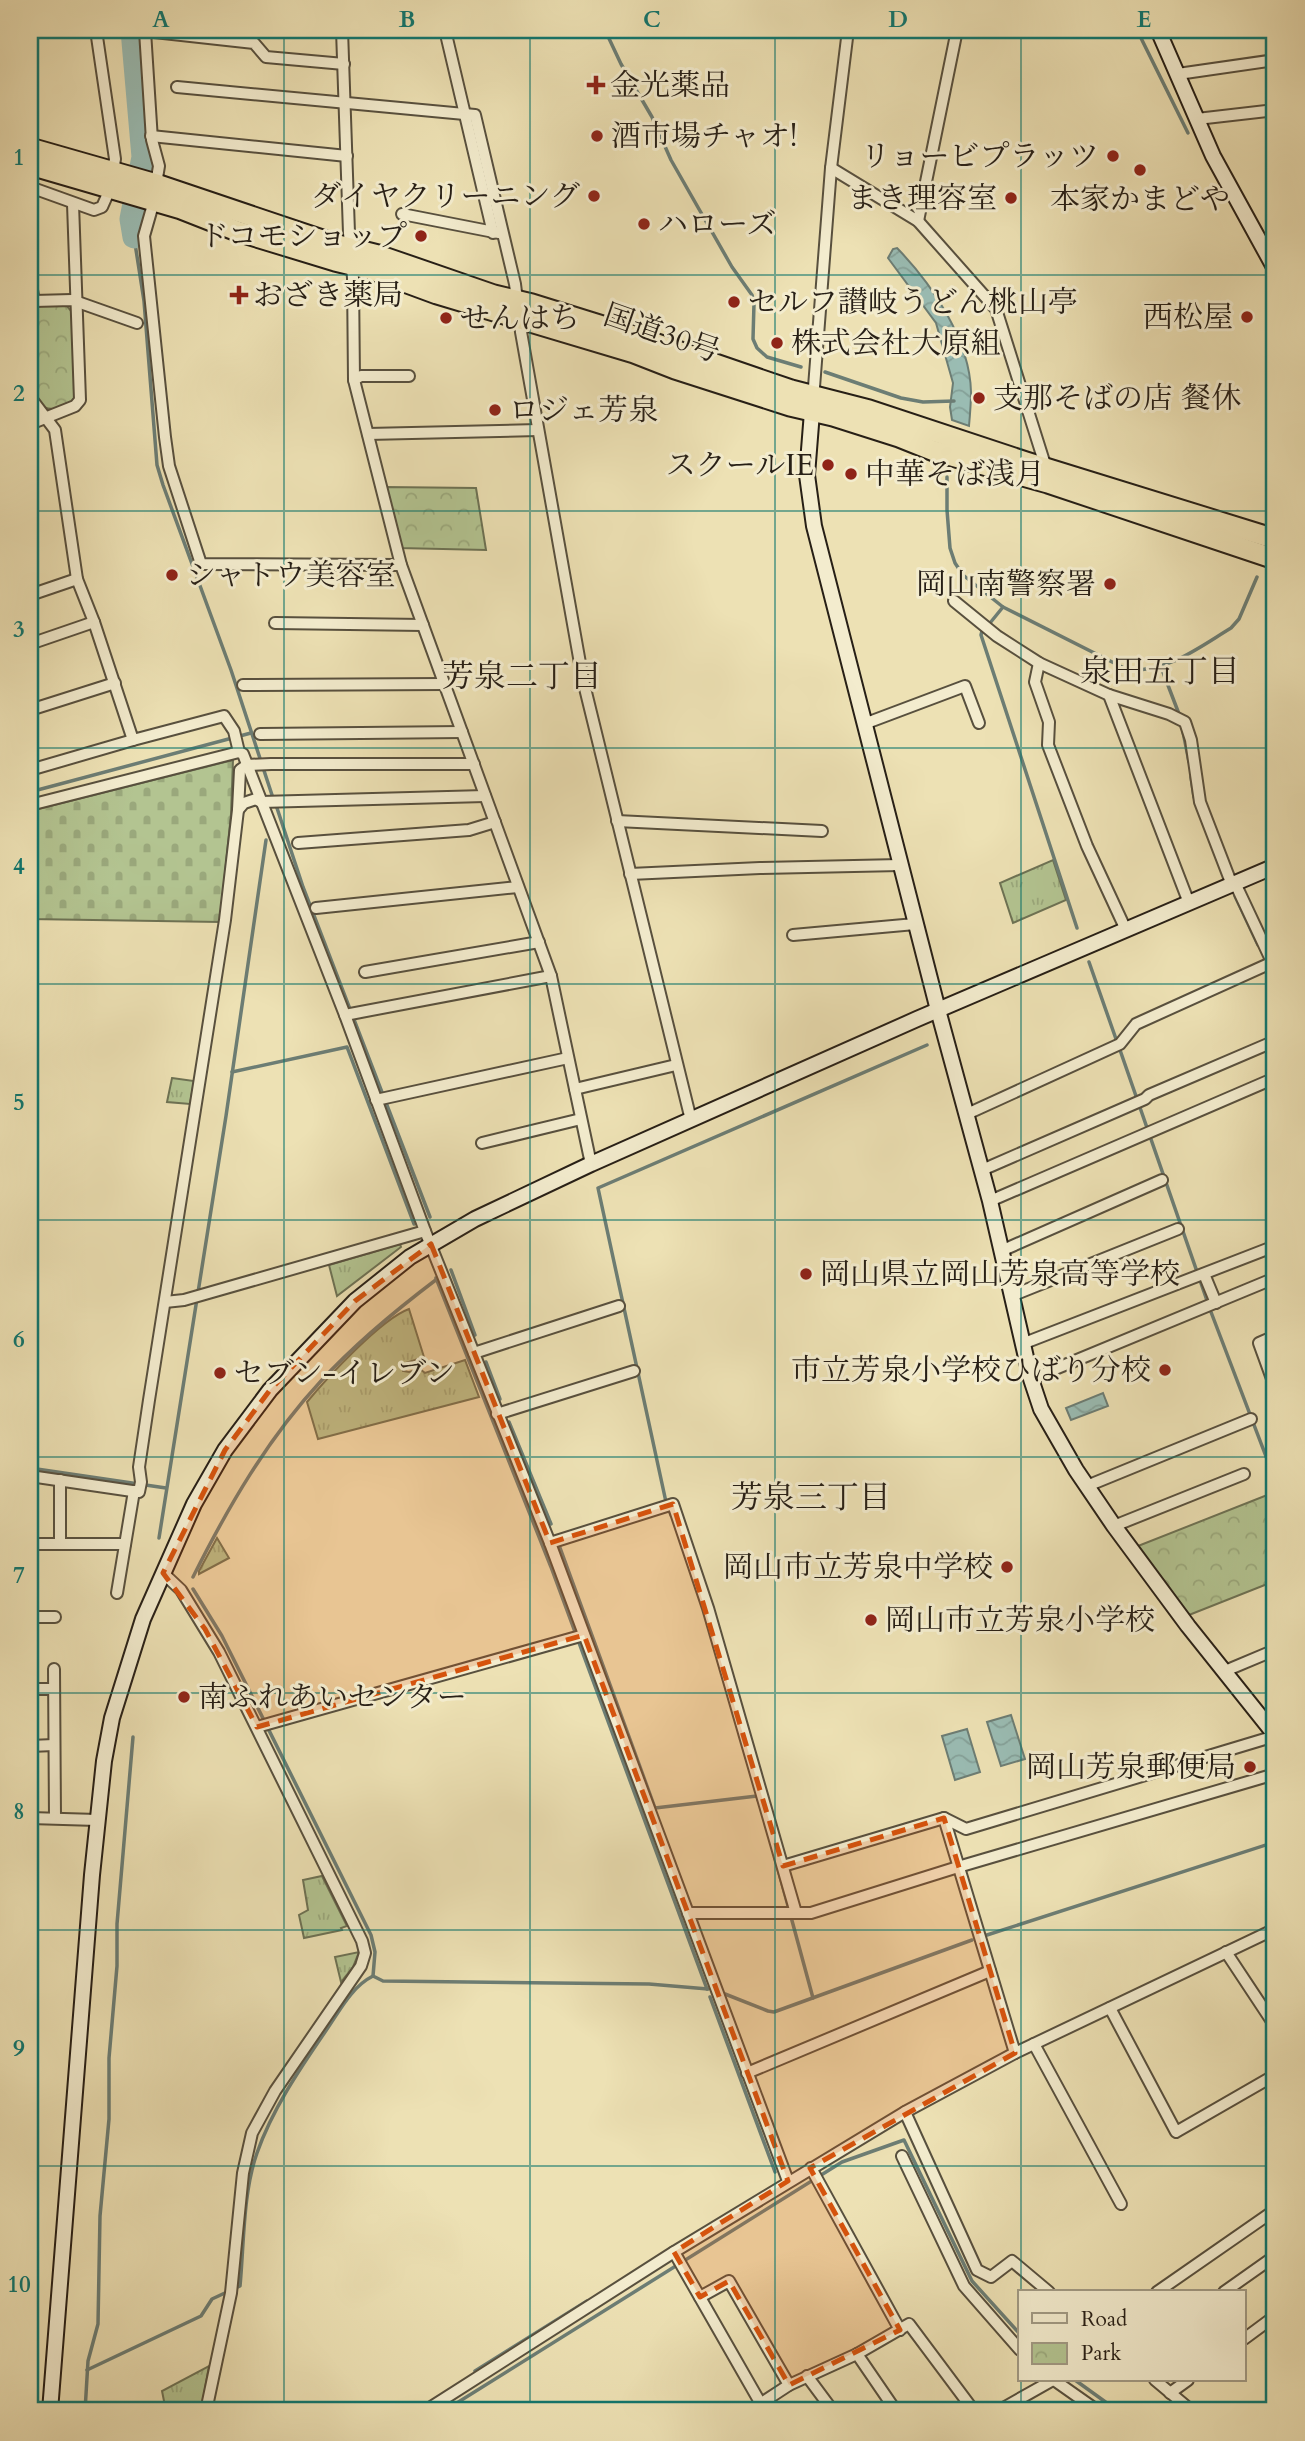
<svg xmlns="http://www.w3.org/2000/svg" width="1305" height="2441" font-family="Cardo,'Noto Serif JP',serif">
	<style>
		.grass { fill: url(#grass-tufts); stroke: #6d7254; stroke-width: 2 }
		.cemetery { fill: url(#cemetery-stones); stroke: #6d7254; stroke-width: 2 }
		.park { fill: url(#park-crowns); stroke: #6d7254; stroke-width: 2 }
		.water { fill: url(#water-waves); stroke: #6c7d74; stroke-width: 2 }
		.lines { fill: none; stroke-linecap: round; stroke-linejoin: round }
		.stream { stroke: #6c7d74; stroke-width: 3.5 }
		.river { stroke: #9abcb3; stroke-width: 23 }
		.street-casing { stroke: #58503e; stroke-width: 14 }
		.secondary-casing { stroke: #271f16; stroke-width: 18 }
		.highway-casing { stroke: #271f16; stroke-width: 23 }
		.street { stroke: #f3ecce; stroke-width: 10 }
		.secondary { stroke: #f3ecce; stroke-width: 14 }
		.highway { stroke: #ede1b4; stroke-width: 19 }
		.marked { fill: #d5530d; fill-opacity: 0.2; stroke: #d5530d; stroke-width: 5; stroke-dasharray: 14 9; stroke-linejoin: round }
		.grid { fill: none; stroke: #0f766e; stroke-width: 2; stroke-opacity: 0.55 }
		.poi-dot { fill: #8f2418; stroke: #f3ecce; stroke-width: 2.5 }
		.labels { text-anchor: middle; stroke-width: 6; stroke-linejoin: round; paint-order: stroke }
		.poi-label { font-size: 30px; fill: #271f16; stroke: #f3ecce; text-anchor: start }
		.street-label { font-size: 30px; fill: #271f16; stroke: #f3ecce }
		.neighbourhood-label { font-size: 32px; fill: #271f16; stroke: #f3ecce }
		.neatline { fill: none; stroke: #0f766e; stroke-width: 2.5 }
		.grid-label { font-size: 23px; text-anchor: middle; font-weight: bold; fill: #0f766e }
	</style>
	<defs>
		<pattern id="grass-tufts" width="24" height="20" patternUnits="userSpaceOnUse" patternTransform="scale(1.75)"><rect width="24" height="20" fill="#b3c491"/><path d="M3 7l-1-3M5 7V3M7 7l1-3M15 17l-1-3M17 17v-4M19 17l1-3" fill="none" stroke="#9aa87c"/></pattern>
		<pattern id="cemetery-stones" width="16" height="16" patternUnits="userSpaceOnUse" patternTransform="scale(1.75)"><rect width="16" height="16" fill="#b3c491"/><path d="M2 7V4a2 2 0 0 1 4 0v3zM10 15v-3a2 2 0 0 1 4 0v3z" fill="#9aa87c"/></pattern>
		<pattern id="park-crowns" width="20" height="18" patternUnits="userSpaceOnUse" patternTransform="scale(1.75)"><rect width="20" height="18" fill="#b3c491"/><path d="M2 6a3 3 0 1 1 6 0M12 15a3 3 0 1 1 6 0" fill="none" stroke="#9aa87c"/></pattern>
		<pattern id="water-waves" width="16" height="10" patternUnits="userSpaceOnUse" patternTransform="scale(1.75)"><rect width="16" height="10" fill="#9abcb3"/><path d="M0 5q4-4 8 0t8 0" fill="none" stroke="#85a199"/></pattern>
	</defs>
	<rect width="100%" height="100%" fill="#ede1b4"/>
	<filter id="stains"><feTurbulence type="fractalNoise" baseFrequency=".00286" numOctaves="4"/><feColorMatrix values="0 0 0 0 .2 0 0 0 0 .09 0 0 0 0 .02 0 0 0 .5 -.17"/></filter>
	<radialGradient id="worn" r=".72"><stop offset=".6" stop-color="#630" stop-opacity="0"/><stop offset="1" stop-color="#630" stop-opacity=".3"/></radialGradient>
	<g class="grass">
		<polygon points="1053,860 1066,900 1013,923 1000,883"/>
		<polygon points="172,1078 194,1081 190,1104 167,1102"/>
		<polygon points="400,1244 401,1247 337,1296 329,1265"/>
		<path d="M409,1309L424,1357L403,1364V1371L409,1372L420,1369L425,1373L465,1360L479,1397L318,1439L307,1402C327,1378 381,1319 409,1309Z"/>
		<polygon points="217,1538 229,1558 199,1574 199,1571"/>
		<polygon points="322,1876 347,1926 341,1928 342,1930 304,1938 299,1915 308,1910 303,1880"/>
		<polygon points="359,1952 353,1967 341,1982 335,1957"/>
		<polygon points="209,2366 201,2411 166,2411 162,2391"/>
	</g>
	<polygon class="cemetery" points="233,760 231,814 220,922 30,919 30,811"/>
	<g class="park">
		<path d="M47,303L66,305L72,312L78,397C69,407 56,412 43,407L30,386V311Z"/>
		<polygon points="384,487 476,488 486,550 399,548"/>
		<polygon points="1275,1492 1275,1581 1189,1615 1138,1546"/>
	</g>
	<g class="water">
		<path d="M897,248C932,284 970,340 971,392C971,403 970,415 969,426L952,420L950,407L953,383L936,323L888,258L893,249Z"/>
		<polygon points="1103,1393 1108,1406 1071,1420 1066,1408"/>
		<polygon points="1011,1715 1025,1759 1001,1766 987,1722"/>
		<polygon points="967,1729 980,1772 955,1780 942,1736"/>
	</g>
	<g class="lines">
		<g class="stream">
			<polyline points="605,30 621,64 652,117 671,160 732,267 752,295 754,303 753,339 757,348 767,357 801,367"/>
			<polyline points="1137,30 1188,133"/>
			<polyline points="134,237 144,301 157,465 163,485 231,670 273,798"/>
			<polyline points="1269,282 1275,294"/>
			<polyline points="825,372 901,398 923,402 954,401"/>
			<path d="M947,477V510L950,548L955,563L963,575L1003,607L1128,670C1168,672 1198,648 1231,628L1239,619L1257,577"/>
			<polyline points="990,623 1003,607"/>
			<polyline points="982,631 981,635 1077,928"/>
			<polyline points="1161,667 1179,714"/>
			<polyline points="1183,732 1189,762"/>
			<polyline points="1191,777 1194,797"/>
			<polyline points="30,792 251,733"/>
			<polyline points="276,805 303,887 430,1217"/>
			<polyline points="1235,896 1258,945"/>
			<polyline points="1089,962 1116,1039"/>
			<polyline points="1269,967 1275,979"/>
			<polyline points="1120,1050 1211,1312 1275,1480"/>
			<polyline points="232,1072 347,1047 414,1224"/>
			<polyline points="451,1270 475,1335"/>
			<polyline points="436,1278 551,1567 707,1989"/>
			<polyline points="486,1362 500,1399"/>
			<polyline points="509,1422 551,1524"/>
			<polyline points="30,1468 166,1488"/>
			<polyline points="671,1515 666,1502 598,1188 927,1045"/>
			<polyline points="159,1538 226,1116 266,840"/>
			<polyline points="559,1545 655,1808 757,1796 758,1800"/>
			<path d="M193,1577C228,1507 268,1438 321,1381C356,1343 396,1310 437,1279"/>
			<polyline points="193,1589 222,1636 371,1935 375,1952 373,1976 383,1981 649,1984 708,1989"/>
			<polyline points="775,1858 813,1998"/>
			<polyline points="987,1935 1275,1842"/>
			<polyline points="725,1994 768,2011 774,2012 972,1940"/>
			<polyline points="710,1997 775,2172"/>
			<path d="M87,2370L201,2316L212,2299L240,2286C244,2244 243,2192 257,2153C272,2110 299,2070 325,2032C339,2012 351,1987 373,1976"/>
			<polyline points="475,2371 587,2301"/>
			<polyline points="1075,2380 1118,2411"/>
			<polyline points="85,2411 88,2361 98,2324 100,2216 109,2119 109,2058 117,1966 117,1924 133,1737"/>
			<polyline points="414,2411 417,2409"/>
			<polyline points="444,2411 842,2162 904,2140 972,2281 1020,2334"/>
		</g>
		<polyline class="river" points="132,30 143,157 131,219 134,237"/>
		<defs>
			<g id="street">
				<polyline points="342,30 349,233 353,278 354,380 401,565 551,976 575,1089 676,1065"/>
				<polyline points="445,30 493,233"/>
				<polyline points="1178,74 1275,60"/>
				<polyline points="177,87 475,115 515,284 521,332 583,680 691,1120"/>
				<polyline points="1197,119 1275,110"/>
				<polyline points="151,136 347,156"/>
				<polyline points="831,168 918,221 996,309 1047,471"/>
				<polyline points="156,184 159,166 152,140 145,31 254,43 266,57 344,64"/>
				<polyline points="30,187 94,210 102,207 110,189 115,159 96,30"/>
				<polyline points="154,201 144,236 165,437 169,466 201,564 401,565"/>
				<polyline points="402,214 499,233"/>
				<polyline points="918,221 957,30"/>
				<polyline points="30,279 34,301 30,304"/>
				<polyline points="34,301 72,300 137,323"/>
				<polyline points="354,380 361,376 409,376"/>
				<polyline points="30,397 55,430 77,579 94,622 133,740 224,716 234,731 239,752 243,754 345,1015 425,1231 550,1543 788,2181"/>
				<polyline points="813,400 831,168 848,30"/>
				<polyline points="30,424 75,406 80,400 73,204"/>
				<polyline points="368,434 538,430"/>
				<polyline points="30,595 77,579"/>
				<polyline points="954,601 997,636 1039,663 1109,695 1169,714 1185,722 1191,740 1200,802 1232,885"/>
				<polyline points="275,623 423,625"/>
				<polyline points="30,644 94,622"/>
				<polyline points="1039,663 1035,682 1049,722 1048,745 1087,846 1126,930"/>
				<polyline points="243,685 444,684"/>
				<polyline points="1109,695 1189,903"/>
				<polyline points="30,710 115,683"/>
				<polyline points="864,724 965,686 979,723"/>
				<polyline points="260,734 462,732"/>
				<polyline points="30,770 133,740"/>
				<polyline points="30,805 239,752"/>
				<polyline points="238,810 244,803 256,799 261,802 485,796"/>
				<polyline points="617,821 822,831"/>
				<polyline points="298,843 469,830 495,822"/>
				<polyline points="630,874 760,868 900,865"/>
				<polyline points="1235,883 1274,966"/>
				<polyline points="316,908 518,887"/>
				<polyline points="793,935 915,924"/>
				<polyline points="365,972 539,942"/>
				<polyline points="345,1015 551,976"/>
				<polyline points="575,1089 591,1164"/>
				<polyline points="376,1100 568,1058"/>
				<polyline points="967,1114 1120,1044 1136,1024 1273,962"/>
				<polyline points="482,1143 581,1119"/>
				<polyline points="982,1170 1145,1099 1149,1095 1275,1041"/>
				<polyline points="990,1201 1275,1078"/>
				<polyline points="1001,1251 1162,1180"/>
				<polyline points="1204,1274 1216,1303"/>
				<polyline points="1011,1296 1178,1229"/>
				<polyline points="165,1302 184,1300 425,1231"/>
				<polyline points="1275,1336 1259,1343 1275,1387"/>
				<polyline points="1022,1344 1275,1246"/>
				<polyline points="474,1353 619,1306"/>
				<polyline points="1031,1379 1275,1278"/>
				<polyline points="497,1414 634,1371"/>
				<polyline points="30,1476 139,1492 141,1482 139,1467 149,1400 225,920 238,810 240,770 247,765 271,764 474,764"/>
				<polyline points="60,1480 60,1544"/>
				<polyline points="1087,1486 1251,1419"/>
				<polyline points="1114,1526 1244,1474"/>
				<polyline points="550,1543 673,1504 708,1608 796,1913"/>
				<polyline points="30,1544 125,1544"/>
				<polyline points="163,1573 181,1590 219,1652 362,1941 365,1953 361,1966 275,2091 252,2133 243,2173 231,2293 206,2411"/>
				<polyline points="117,1593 134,1491"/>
				<polyline points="30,1617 55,1617"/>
				<polyline points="54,1669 55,1818"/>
				<polyline points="1225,1671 1275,1650"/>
				<polyline points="30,1689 54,1689"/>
				<polyline points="257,1727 584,1635"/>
				<polyline points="30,1746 54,1745"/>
				<polyline points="30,1818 97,1820"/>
				<polyline points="944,1818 1015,2053"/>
				<polyline points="783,1866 944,1818 966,1829 1275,1736"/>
				<polyline points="688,1913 811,1913 958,1867 1275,1774"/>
				<polyline points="1226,1952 1275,2026"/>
				<polyline points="1110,2008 1176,2132 1275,2075"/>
				<polyline points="1034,2044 1121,2204"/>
				<polyline points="747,2073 990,1971"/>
				<polyline points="905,2112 977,2270 991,2277 1012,2261 1049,2292"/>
				<polyline points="902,2156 964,2286 1020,2350"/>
				<polyline points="811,2168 900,2330"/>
				<polyline points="674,2252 765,2411"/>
				<polyline points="1157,2292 1275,2210"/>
				<polyline points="1224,2292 1275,2256"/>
				<polyline points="700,2297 729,2281 789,2385"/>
				<polyline points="1244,2339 1275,2316"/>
				<polyline points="857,2354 896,2411"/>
				<polyline points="807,2376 833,2411"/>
				<polyline points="1054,2380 1098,2411"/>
				<polyline points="1155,2380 1192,2411"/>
				<polyline points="1170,2393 1188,2380"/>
				<polyline points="760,2404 789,2385 857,2354 909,2324 974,2411"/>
				<polyline points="425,2411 674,2252 905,2112 1015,2053 1275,1929"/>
				<polyline points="998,2411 1053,2380"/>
			</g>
			<g id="secondary">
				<polyline points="1158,30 1213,156 1275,269"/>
				<polyline points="812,412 807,475 814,526 938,1010 990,1201 1031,1379 1041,1409 1076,1470 1114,1526 1188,1626 1275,1735"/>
				<polyline points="50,2411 92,1875 104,1761 112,1718 143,1619 194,1504 225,1450 270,1390 355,1301 410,1257 475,1219 591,1164 917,1019 1275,866"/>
			</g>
			<g id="highway">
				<polyline points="30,148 156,184 334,244 378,255 494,295 532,304 622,332 791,390 869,410 1026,462 1275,539"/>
				<polyline points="30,165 181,209 237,231 335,261 372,270 437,294 634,353 675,369 790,406 833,416 899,437 934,451 1048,483 1275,559"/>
			</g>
		</defs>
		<use href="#street" class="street-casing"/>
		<use href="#secondary" class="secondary-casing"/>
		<use href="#highway" class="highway-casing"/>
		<use href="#street" class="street"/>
		<use href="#secondary" class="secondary"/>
		<use href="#highway" class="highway"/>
	</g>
	<path class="marked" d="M431,1244L550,1543L673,1504L783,1866L944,1818L1015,2053L810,2168L900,2330L789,2385L729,2281L700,2297L674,2252L788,2181L584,1635L257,1727L205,1629L163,1573L225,1450L270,1390L355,1301Z"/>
	<path class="grid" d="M284,30V2411M530,30V2411M775,30V2411M1021,30V2292M30,275H1275M30,511H1275M30,748H1275M30,984H1275M30,1220H1275M30,1457H1275M30,1693H1275M30,1930H1275M30,2166H1275M1021,2380V2411"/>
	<g class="poi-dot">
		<path d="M592.5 74.5h7v7h7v7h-7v7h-7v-7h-7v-7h7z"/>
		<circle cx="597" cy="136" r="7"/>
		<circle cx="1113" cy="156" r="7"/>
		<circle cx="1140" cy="170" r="7"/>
		<circle cx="594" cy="196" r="7"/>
		<circle cx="1011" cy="198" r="7"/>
		<circle cx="644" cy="224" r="7"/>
		<circle cx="421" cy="236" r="7"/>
		<path d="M235.5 284.5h7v7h7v7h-7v7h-7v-7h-7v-7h7z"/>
		<circle cx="734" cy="302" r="7"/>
		<circle cx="1247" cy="317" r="7"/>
		<circle cx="446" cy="318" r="7"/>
		<circle cx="777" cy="343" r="7"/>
		<circle cx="979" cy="398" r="7"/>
		<circle cx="495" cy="410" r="7"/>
		<circle cx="828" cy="465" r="7"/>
		<circle cx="851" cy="474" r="7"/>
		<circle cx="172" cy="575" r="7"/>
		<circle cx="1110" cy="584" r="7"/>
		<circle cx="806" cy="1274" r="7"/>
		<circle cx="1165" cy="1370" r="7"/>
		<circle cx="220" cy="1373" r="7"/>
		<circle cx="1007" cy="1567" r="7"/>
		<circle cx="871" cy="1620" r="7"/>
		<circle cx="184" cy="1697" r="7"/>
		<circle cx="1250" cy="1767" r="7"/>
	</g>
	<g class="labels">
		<g class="poi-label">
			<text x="610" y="95">金光薬品</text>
			<text x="611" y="146">酒市場チャオ!</text>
			<text x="1099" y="166" text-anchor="end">リョービプラッツ</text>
			<text x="580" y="206" text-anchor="end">ダイヤクリーニング</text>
			<text x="997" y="208" text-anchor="end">まき理容室</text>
			<text x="1140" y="209" text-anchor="middle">本家かまどや</text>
			<text x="658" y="234">ハローズ</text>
			<text x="407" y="246" text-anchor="end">ドコモショップ</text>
			<text x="253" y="305">おざき薬局</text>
			<text x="748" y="312">セルフ讃岐うどん桃山亭</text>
			<text x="1233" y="327" text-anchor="end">西松屋</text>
			<text x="460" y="328">せんはち</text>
			<text x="791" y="353">株式会社大原組</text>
			<text x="993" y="408">支那そばの店 餐休</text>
			<text x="509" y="420">ロジェ芳泉</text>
			<text x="814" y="475" text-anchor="end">スクールIE</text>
			<text x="865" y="484">中華そば浅月</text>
			<text x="186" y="585">シャトウ美容室</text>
			<text x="1096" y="594" text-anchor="end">岡山南警察署</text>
			<text x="820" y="1284">岡山県立岡山芳泉高等学校</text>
			<text x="1151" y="1380" text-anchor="end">市立芳泉小学校ひばり分校</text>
			<text x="234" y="1383">セブン-イレブン</text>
			<text x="993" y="1577" text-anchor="end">岡山市立芳泉中学校</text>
			<text x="885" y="1630">岡山市立芳泉小学校</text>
			<text x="198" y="1707">南ふれあいセンター</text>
			<text x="1236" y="1777" text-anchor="end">岡山芳泉郵便局</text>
		</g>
		<g class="street-label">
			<text transform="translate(662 333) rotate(19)" y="10">国道30号</text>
		</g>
		<g class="neighbourhood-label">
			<text x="1160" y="682">泉田五丁目</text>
			<text x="522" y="687">芳泉二丁目</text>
			<text x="811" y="1508">芳泉三丁目</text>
		</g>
	</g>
	<rect width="1305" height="2441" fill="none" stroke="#ede1b4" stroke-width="77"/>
	<rect x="1018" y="2290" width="228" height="91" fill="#f3ecce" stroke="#a19a84" stroke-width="2"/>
	<rect x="1032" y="2313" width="35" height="10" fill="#f3ecce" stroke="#a19a84" stroke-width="2"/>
	<text x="1081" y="2326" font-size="21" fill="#271f16">Road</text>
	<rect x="1032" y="2343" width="35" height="21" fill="url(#park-crowns)" stroke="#a19a84" stroke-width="2"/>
	<text x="1081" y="2360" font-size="21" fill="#271f16">Park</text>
	<rect x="38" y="38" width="1228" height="2364" class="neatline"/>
	<g class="grid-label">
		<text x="161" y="27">A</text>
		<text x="407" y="27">B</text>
		<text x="652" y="27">C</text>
		<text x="898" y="27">D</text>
		<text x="1144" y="27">E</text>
		<text x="19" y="165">1</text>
		<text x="19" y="401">2</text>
		<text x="19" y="637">3</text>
		<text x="19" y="874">4</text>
		<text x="19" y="1110">5</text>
		<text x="19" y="1347">6</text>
		<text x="19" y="1583">7</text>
		<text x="19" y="1819">8</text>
		<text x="19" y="2056">9</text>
		<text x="19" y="2292">10</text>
	</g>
	<rect width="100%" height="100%" filter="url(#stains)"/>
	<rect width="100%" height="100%" fill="url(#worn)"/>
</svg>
